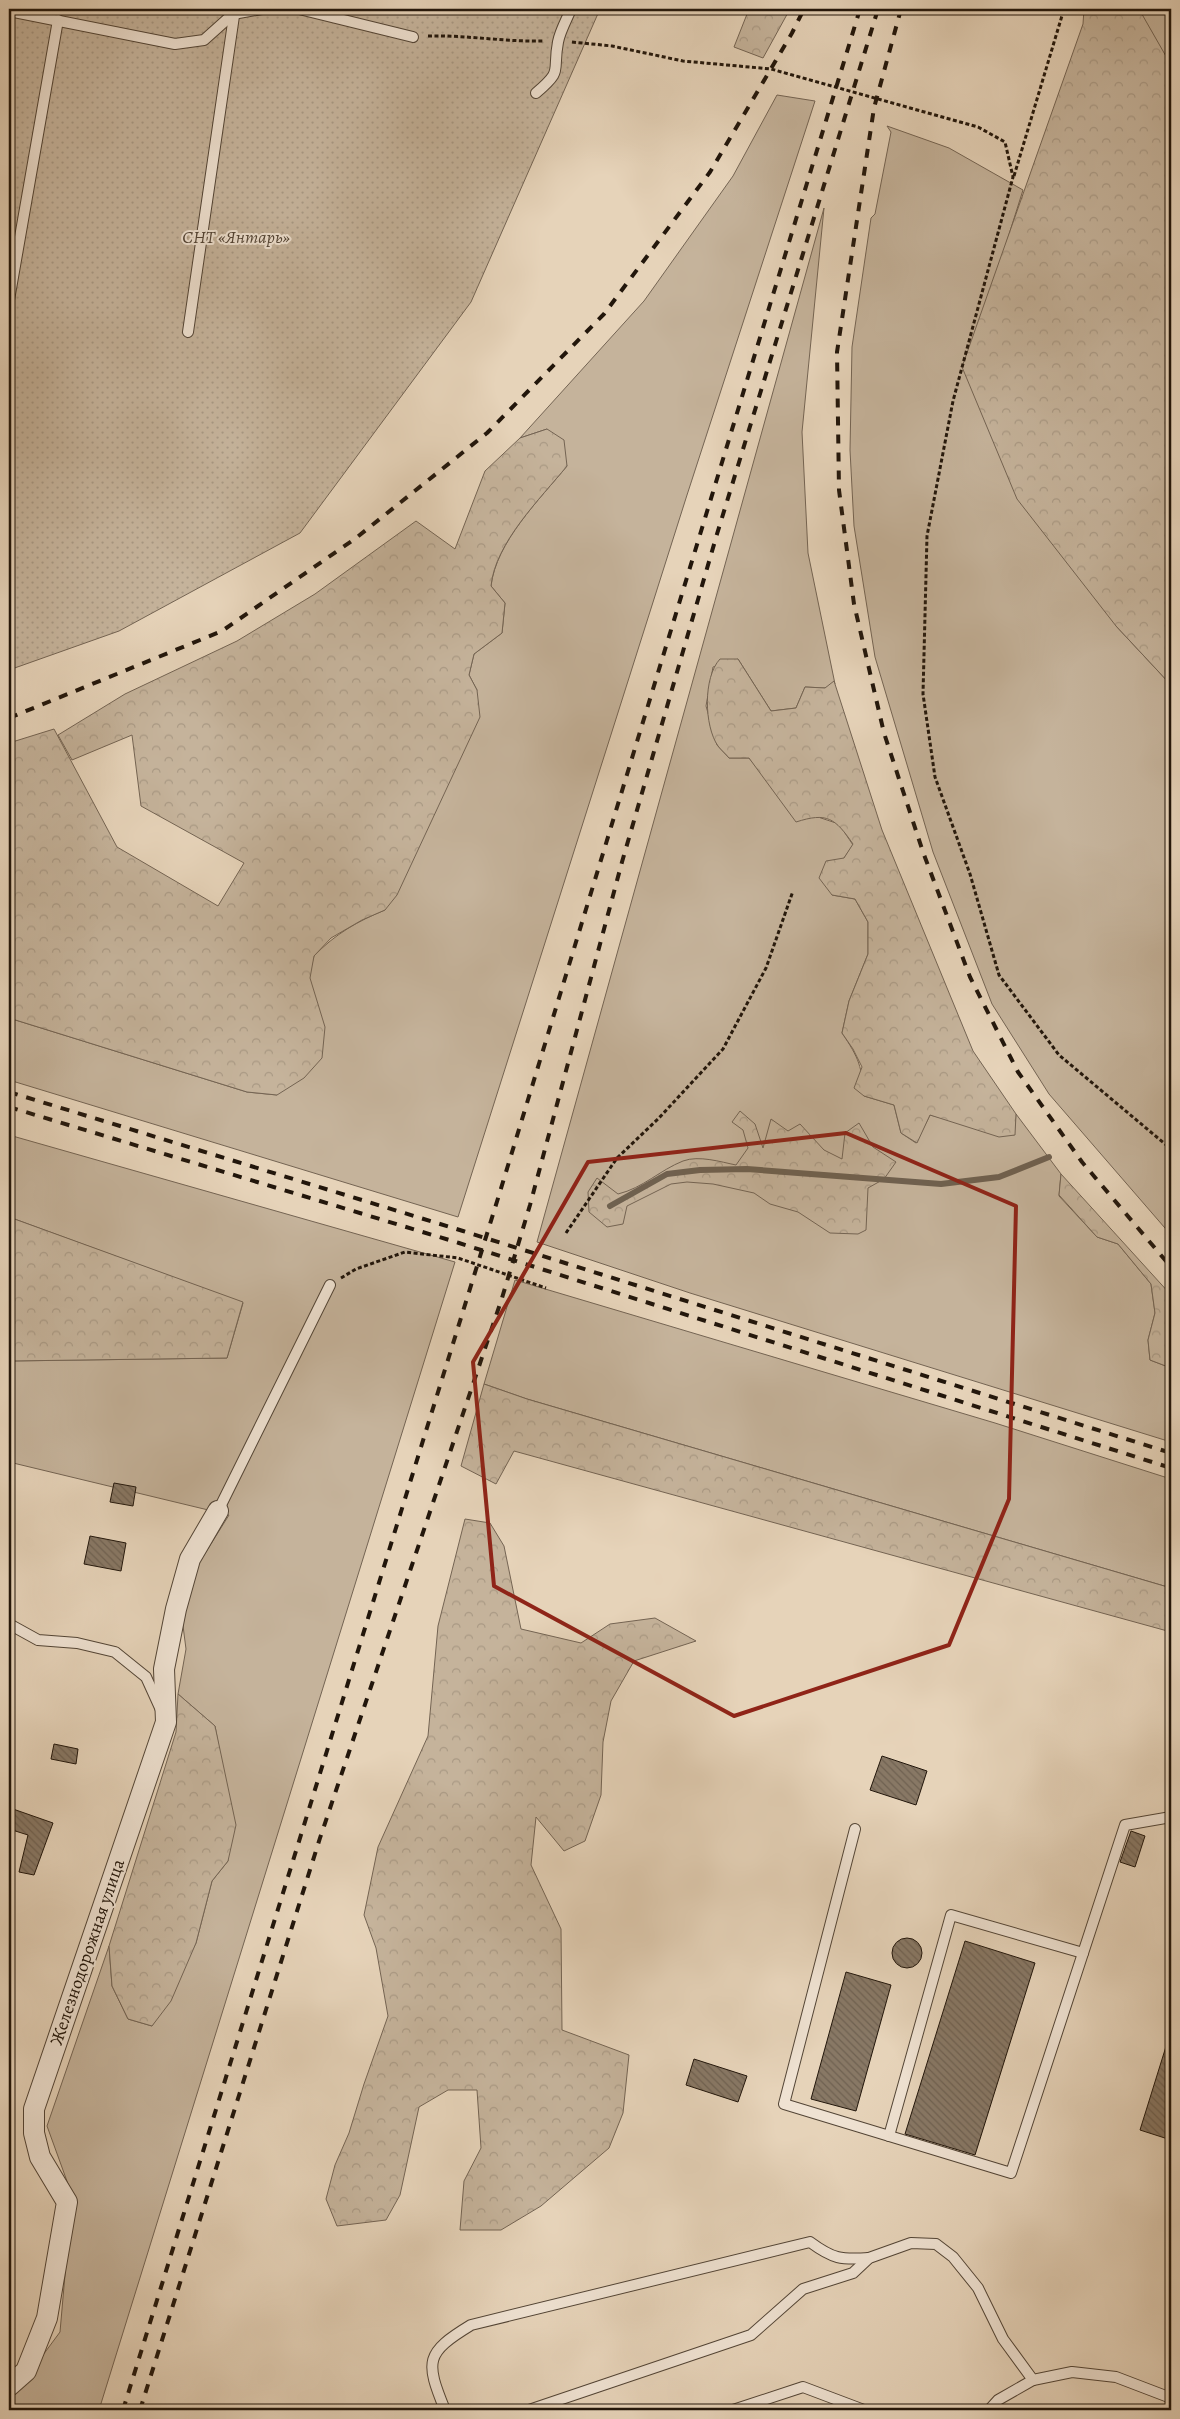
<svg xmlns="http://www.w3.org/2000/svg" width="1180" height="2419" font-family="Alegreya,serif">
	<style>
		.green { fill: #c5b39b; stroke: #746453 }
		.forest { fill: url(#forest-crowns); stroke: #746453 }
		.garden { fill: url(#garden-dots); stroke: #746453 }
		.lines { fill: none; stroke-linecap: round; stroke-linejoin: round }
		.stream { stroke: #6f6150; stroke-width: 6 }
		.building { fill: url(#building-back-hatch); stroke: #22160b }
		.service-casing { stroke: #534536; stroke-width: 12 }
		.minor-casing { stroke: #534536; stroke-width: 22 }
		.path { stroke: #22160b; stroke-width: 3; stroke-dasharray: 4 2.5; stroke-linecap: butt }
		.service { stroke: #efe2d2; stroke-width: 10 }
		.minor { stroke: #efe2d2; stroke-width: 20 }
		.rail { stroke: #22160b; stroke-width: 4; stroke-dasharray: 9 9; stroke-linecap: butt }
		.marked { fill: none; stroke: #8f2418; stroke-width: 4; stroke-linejoin: round }
		.labels { text-anchor: middle; stroke-width: 4; stroke-linejoin: round; paint-order: stroke }
		.park-label { font-size: 18px; font-style: italic; fill: #534536; stroke: #efe2d2 }
		.street-label { font-size: 18px; fill: #22160b; stroke: #efe2d2 }
	</style>
	<defs>
		<pattern id="forest-crowns" width="20" height="18" patternUnits="userSpaceOnUse" patternTransform="scale(1.25)"><rect width="20" height="18" fill="#c5b39b"/><path d="M2 6a3 3 0 1 1 6 0M12 15a3 3 0 1 1 6 0" fill="none" stroke="#a99984"/></pattern>
		<pattern id="garden-dots" width="8" height="8" patternUnits="userSpaceOnUse" patternTransform="scale(1.25)"><rect width="8" height="8" fill="#c5b39b"/><path d="M2 2h.1M6 6h.1" fill="none" stroke="#a99984" stroke-width="1.8" stroke-linecap="round"/></pattern>
		<pattern id="building-back-hatch" width="6" height="6" patternUnits="userSpaceOnUse" patternTransform="scale(1.25)"><rect width="6" height="6" fill="#887865"/><path d="M-1 5l2 2M0 0l6 6M5-1l2 2" fill="none" stroke="#6f6151"/></pattern>
	</defs>
	<rect width="100%" height="100%" fill="#e6d3b9"/>
	<filter id="stains"><feTurbulence type="fractalNoise" baseFrequency=".004" numOctaves="4"/><feColorMatrix values="0 0 0 0 .2 0 0 0 0 .09 0 0 0 0 .02 0 0 0 .5 -.17"/></filter>
	<radialGradient id="worn" r=".72"><stop offset=".6" stop-color="#630" stop-opacity="0"/><stop offset="1" stop-color="#630" stop-opacity=".3"/></radialGradient>
	<g class="green">
		<polygon points="1138,9 1171,9 1171,66"/>
		<path d="M777,95L815,101L687,495L458,1217L9,1080V1018L247,1092L277,1095L314,956C335,934 358,921 385,910L477,690L469,675L474,654L502,633L505,603L491,586C496,542 540,499 567,466L547,429L520,438L644,301L733,176Z"/>
		<polygon points="887,126 949,148 1023,190 1006,244 1116,626 1171,685 1171,1235 1049,1094 992,1004 933,852 875,657 854,526 850,450 852,347 871,218 875,214 891,132"/>
		<path d="M824,208L802,432L808,553L835,684L825,688L805,687L796,708L771,711L738,659L713,667L706,706L717,745L729,758H749L771,785L815,816L839,824L853,845L844,858L832,895L855,899L868,922V954L849,1001L842,1033C859,1058 862,1067 864,1096L894,1105L901,1133L916,1143L930,1115L1014,1135L1016,1114L1061,1174L1059,1196L1097,1237L1118,1244L1151,1284L1155,1313L1148,1340L1150,1360L1171,1368V1442L690,1293L537,1242Z"/>
		<polygon points="9,1135 455,1262 99,2410 9,2410 9,2401 60,2332 72,2195 47,2126 109,1946 112,1986 128,2019 152,2026 196,1943 212,1881 228,1861 223,1770 215,1726 178,1694 186,1649 179,1595 229,1515 9,1462 9,1361 227,1358 243,1303 9,1217"/>
		<polygon points="515,1280 995,1423 1171,1479 1171,1588 527,1399 484,1384"/>
	</g>
	<g class="forest">
		<polygon points="749,9 790,9 763,58 734,47"/>
		<polygon points="1084,9 1139,9 1171,65 1171,685 1116,626 1017,499 962,367 1083,24"/>
		<path d="M547,429L564,440L567,466C540,499 495,543 491,586L505,603L502,633L474,654L469,675L477,690L480,717L397,895L385,910L362,920L331,938L314,956L310,978L325,1027L322,1058L304,1078L277,1095L247,1092L9,1018V743L54,729L117,847L218,906L244,863L141,806L132,735L72,760L58,735L125,694L237,641L315,594L416,521L455,549L485,471L520,438Z"/>
		<path d="M720,659H738L771,711L796,708L805,687L825,688L834,681L882,830L973,1051L1016,1114L1015,1135L999,1137L930,1115L917,1143L901,1133L894,1105L864,1096L854,1088L862,1067L853,1049L842,1033L849,1001L868,954V922L855,899L832,895L819,878L826,861L844,858L853,844C835,818 827,812 796,822L749,758H729C726,754 721,750 718,746C704,726 703,677 720,659Z"/>
		<path d="M740,1111L755,1124L763,1148L771,1119L788,1131L800,1124L824,1150L842,1159L845,1133L859,1123L873,1147L896,1162L884,1179L868,1188L866,1230L858,1234L830,1233L798,1212L770,1204L754,1193L713,1184L687,1182L671,1184L627,1206L623,1224L607,1227L589,1212L588,1192L597,1178L618,1194C643,1188 660,1170 683,1161C699,1155 721,1162 736,1165L748,1148L743,1130L732,1122Z"/>
		<polygon points="1061,1174 1171,1295 1171,1368 1150,1360 1148,1340 1155,1313 1151,1284 1118,1244 1097,1237 1059,1195"/>
		<polygon points="9,1217 243,1302 227,1358 9,1361"/>
		<polygon points="484,1384 527,1399 1171,1588 1171,1632 514,1451 496,1484 461,1466"/>
		<polygon points="465,1519 490,1523 504,1546 521,1629 581,1643 610,1624 655,1618 696,1641 634,1661 611,1701 603,1742 601,1795 585,1841 564,1851 536,1817 531,1865 561,1929 562,2030 629,2055 623,2113 609,2148 541,2206 501,2230 460,2230 464,2181 481,2148 477,2090 448,2090 419,2107 400,2195 386,2220 337,2226 326,2199 335,2165 349,2133 364,2084 388,2016 376,1948 364,1915 378,1847 428,1736 438,1626"/>
		<polygon points="178,1694 215,1726 236,1825 228,1861 212,1881 196,1943 171,2001 152,2026 128,2019 112,1986 109,1946 176,1732"/>
	</g>
	<polygon class="garden" points="9,9 600,9 471,302 300,533 119,631 9,670"/>
	<g class="lines">
		<polyline class="stream" points="610,1206 667,1174 700,1170 747,1169 941,1184 999,1177 1049,1157"/>
	</g>
	<g class="building">
		<polygon points="114,1483 136,1487 133,1506 110,1502"/>
		<polygon points="90,1536 126,1543 121,1571 84,1564"/>
		<polygon points="54,1744 78,1749 76,1764 51,1759"/>
		<polygon points="882,1756 927,1771 916,1805 870,1790"/>
		<polygon points="13,1809 53,1823 34,1875 19,1872 28,1835 9,1829"/>
		<polygon points="1131,1831 1145,1836 1135,1867 1120,1862"/>
		<circle cx="907" cy="1953" r="15"/>
		<polygon points="965,1941 1035,1963 975,2155 905,2134"/>
		<polygon points="846,1972 891,1985 856,2111 811,2099"/>
		<polygon points="1168,2040 1171,2041 1171,2140 1140,2130"/>
		<polygon points="694,2059 747,2076 738,2102 686,2085"/>
	</g>
	<g class="lines">
		<defs>
			<g id="service">
				<polyline points="299,9 413,37"/>
				<polyline points="9,11 175,44 204,40 233,14 262,9"/>
				<path d="M536,93C564,69 552,73 558,42C560,31 567,19 571,9"/>
				<polyline points="9,300 58,20"/>
				<polyline points="188,332 235,9"/>
				<polyline points="218,1511 330,1285"/>
				<polyline points="9,1624 38,1640 77,1643 115,1652 146,1677 161,1710"/>
				<polyline points="855,1829 784,2104 1011,2173 1125,1825 1171,1817"/>
				<polyline points="889,2136 951,1915 1083,1953"/>
				<path d="M445,2410C425,2361 425,2353 471,2325L810,2242C833,2259 841,2260 869,2258"/>
				<polyline points="529,2410 751,2335 803,2289 853,2273 869,2258 911,2243 936,2244 953,2257 978,2288 1003,2339 1033,2380 1072,2372 1116,2377 1171,2398"/>
				<polyline points="733,2410 803,2387 864,2410"/>
				<polyline points="989,2410 998,2400 1033,2380"/>
			</g>
			<polyline id="minor" points="9,2386 26,2371 47,2318 67,2202 40,2157 34,2133 34,2109 166,1722 164,1669 176,1609 190,1559 218,1511"/>
		</defs>
		<use href="#service" class="service-casing"/>
		<use href="#minor" class="minor-casing"/>
		<g class="path">
			<polyline points="1168,9 1171,16"/>
			<path d="M428,36C466,35 505,42 543,41"/>
			<polyline points="572,42 612,46 683,61 771,69 978,127 1005,142 1013,177 953,401 927,536 923,694 935,777 970,874 999,975 1059,1055 1171,1149"/>
			<polyline points="1014,176 1064,9"/>
			<polyline points="566,1233 617,1158 658,1119 723,1049 766,968 793,891"/>
			<polyline points="341,1278 356,1269 405,1252 458,1258 546,1288"/>
		</g>
		<use href="#service" class="service"/>
		<use href="#minor" class="minor"/>
		<g class="rail">
			<polyline points="901,9 874,108 837,352 839,490 854,604 884,733 923,852 970,977 1018,1072 1082,1162 1171,1267"/>
			<polyline points="9,718 222,631 356,538 487,433 604,314 710,172 792,33 804,9"/>
			<polyline points="9,1092 463,1231 1171,1453"/>
			<polyline points="9,1107 459,1243 1171,1468"/>
			<polyline points="123,2410 499,1195 860,9"/>
			<polyline points="140,2410 320,1838 502,1298 530,1205 622,862 717,534 878,9"/>
		</g>
	</g>
	<path class="marked" d="M846,1133L1016,1206L1009,1499L949,1645L734,1716L494,1586L473,1362L588,1162Z"/>
	<g class="labels">
		<g class="park-label">
			<text x="236" y="243">СНТ «Янтарь»</text>
		</g>
		<g class="street-label">
			<text transform="translate(87 1952) rotate(-71)" y="6">Железнодорожная улица</text>
		</g>
	</g>
	<rect width="1180" height="2419" fill="none" stroke="#e6d3b9" stroke-width="30"/>
	<rect x="10" y="10" width="1160" height="2399" fill="none" stroke="#22160b" stroke-width="2.5"/>
	<rect x="15" y="15" width="1150" height="2389" fill="none" stroke="#22160b"/>
	<rect width="100%" height="100%" filter="url(#stains)"/>
	<rect width="100%" height="100%" fill="url(#worn)"/>
</svg>
